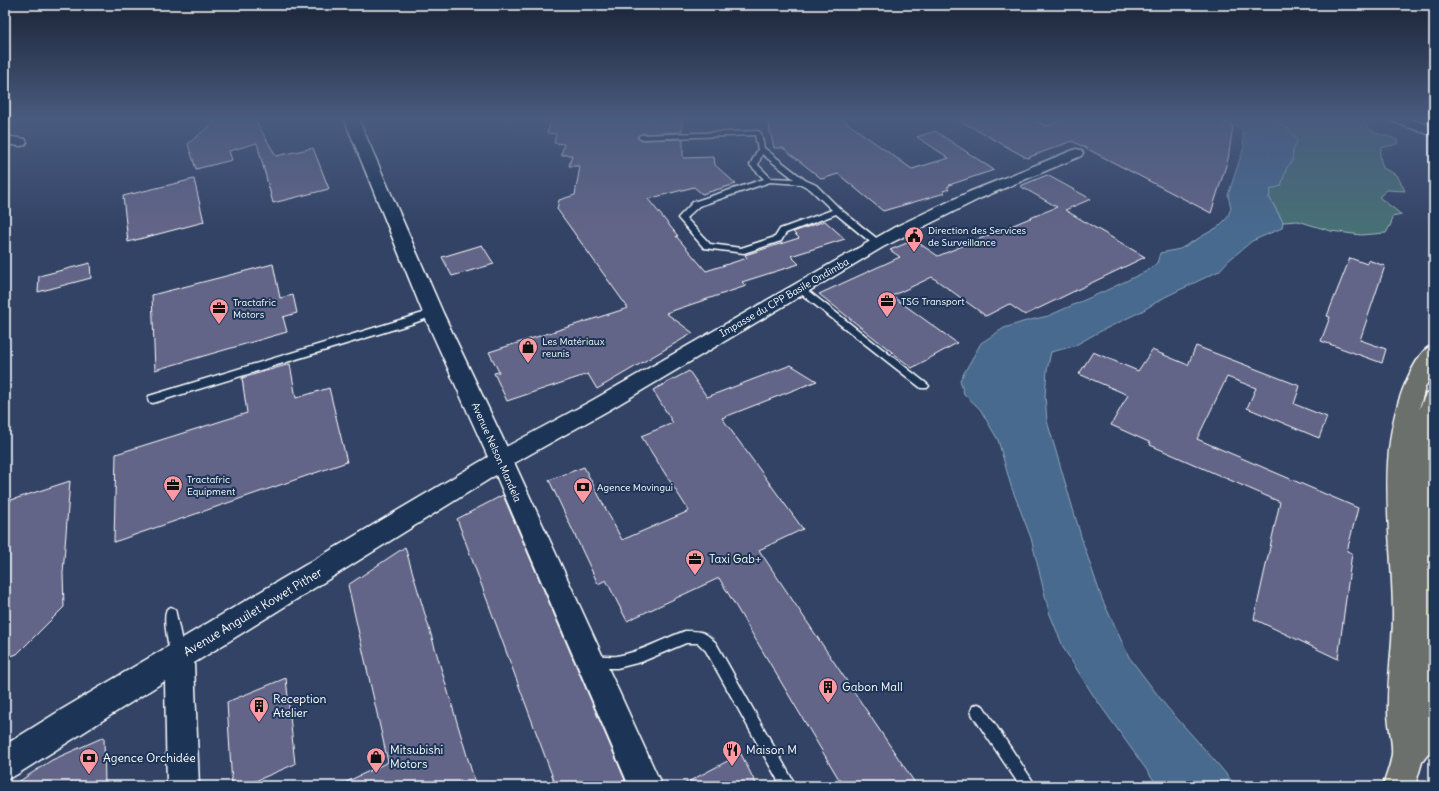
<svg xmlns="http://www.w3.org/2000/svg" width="1439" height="791" font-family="Delius,sans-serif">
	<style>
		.green { fill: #477075; stroke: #a3b8ba }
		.water { fill: #466b8e; stroke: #90a6bb }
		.building { fill: #636588; stroke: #fff }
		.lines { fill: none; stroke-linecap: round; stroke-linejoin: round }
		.lane-casing { stroke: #fff; stroke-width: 3 }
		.street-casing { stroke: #fff; stroke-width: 3 }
		.secondary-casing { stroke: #fff; stroke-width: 3 }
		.primary-casing { stroke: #fff; stroke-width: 3 }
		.lane { fill: #1d3557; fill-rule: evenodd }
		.street { fill: #1d3557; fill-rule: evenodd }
		.secondary { fill: #1d3557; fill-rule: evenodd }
		.primary { fill: #6c706d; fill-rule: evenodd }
		.labels { text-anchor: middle; stroke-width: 4; stroke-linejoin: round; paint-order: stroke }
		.poi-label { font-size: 10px; fill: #fff; stroke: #1d3557; text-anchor: start }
		.street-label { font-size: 10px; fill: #fff; stroke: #1d3557 }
		.near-poi-label { font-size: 12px; fill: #fff; stroke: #1d3557; text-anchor: start }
		.near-street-label { font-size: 12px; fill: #fff; stroke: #1d3557 }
	</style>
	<rect width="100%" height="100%" fill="#324366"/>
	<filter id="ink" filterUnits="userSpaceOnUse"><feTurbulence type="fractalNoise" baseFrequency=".025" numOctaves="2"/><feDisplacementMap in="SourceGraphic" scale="8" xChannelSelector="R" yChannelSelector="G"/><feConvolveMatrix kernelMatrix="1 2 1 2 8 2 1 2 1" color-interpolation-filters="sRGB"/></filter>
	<g filter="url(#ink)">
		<path class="green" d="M1270,118H1361C1371,136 1381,133 1398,140L1397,144L1381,148L1380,157L1383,168L1397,175L1405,191L1387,190L1379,197L1402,215L1392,217L1391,224L1386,233L1361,235L1331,231L1298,221L1283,222L1269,197L1271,189L1281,185L1287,167L1292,161L1293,150L1297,142L1287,128Z"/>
		<polygon class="water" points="1224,118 1270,118 1287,128 1296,138 1297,142 1293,150 1292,161 1287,167 1281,186 1271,189 1269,197 1283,222 1282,228 1252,241 1228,261 1219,271 1165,297 1142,311 1097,333 1074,346 1051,352 1047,370 1045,396 1047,421 1083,543 1102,599 1129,657 1166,706 1216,762 1236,786 1158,786 1093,695 1064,649 1049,612 1031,538 1011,486 998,440 980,409 964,394 960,380 981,343 1004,328 1026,321 1048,316 1105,291 1147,271 1157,263 1160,253 1180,249 1218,227 1227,218 1231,208 1228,195 1244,147 1242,129"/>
		<g class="building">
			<polygon points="219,118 254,118 276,156 313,148 329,189 273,203 257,143 229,151 232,160 196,169 188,144"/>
			<polygon points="552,118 682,118 682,132 641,134 637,137 641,140 683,139 683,158 714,157 715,165 736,184 702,194 694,187 648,199 678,236 676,236 706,271 747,258 745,255 799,238 793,232 825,221 845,239 791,256 799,264 742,282 746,286 666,313 693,333 597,389 588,374 507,401 494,373 499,372 489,352 628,308 557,209 559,200 575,195 580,166 569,166 572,155 561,155 564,144 554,143 556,134 547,133"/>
			<polygon points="767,118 840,118 912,169 949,158 917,137 935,131 994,170 949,185 950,186 947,187 949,189 943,191 945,193 883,211 838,174 822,179 783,148 774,148"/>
			<polygon points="955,118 1030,118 1046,126 1067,118 1216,118 1233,126 1228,159 1211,213 1072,141 1027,158"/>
			<polygon points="1047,175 1091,199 1065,210 1145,257 1025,315 1009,304 986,316 932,277 892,296 957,343 912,368 819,294 900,257 890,250 914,240 938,256 1057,207 1020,186"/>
			<polygon points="194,179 204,222 128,242 123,196"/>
			<polygon points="482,245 494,264 452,276 442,257"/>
			<polygon points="1350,258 1367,264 1368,260 1385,266 1360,340 1386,349 1382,363 1321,341 1330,317 1327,316"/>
			<polygon points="90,263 91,278 38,292 39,276"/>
			<polygon points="273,264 280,298 293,295 297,313 283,317 287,332 155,370 152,295"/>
			<polygon points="1196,346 1300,386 1294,404 1327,417 1319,438 1247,408 1256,388 1227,377 1197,439 1358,508 1347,551 1352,553 1338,659 1254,619 1280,502 1150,445 1151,443 1111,425 1128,395 1079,374 1093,352 1138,371 1152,350 1188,365"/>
			<polygon points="290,364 296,398 329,388 347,462 114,542 116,454 247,413 242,378"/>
			<polygon points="791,365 817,381 722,418 803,529 759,550 917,786 843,786 719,578 627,621 606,580 598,584 549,480 584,467 622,540 689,511 641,436 673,423 653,390 689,371 707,397"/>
			<polygon points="70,481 63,573 64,607 17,654 5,658 5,502"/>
			<polygon points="503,495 625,780 614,786 556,786 457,519"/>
			<polygon points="405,547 476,786 338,786 388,762 348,585"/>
			<polygon points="286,678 295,764 244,786 232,786 227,702"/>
			<polygon points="104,737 105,786 12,786 52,760"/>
			<polygon points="741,754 757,786 680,786"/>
		</g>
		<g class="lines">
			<defs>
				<g id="lane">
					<path d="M758,131L761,133L764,148L805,180L816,185L840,209L880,241V245H874L836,214L786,233L781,241L744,253L704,248L678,218L693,202L764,179L750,165L758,149L755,135L641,139L638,137L641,135ZM762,154L794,179L771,178L758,165ZM770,182L801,184L810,189L832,210L780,229L775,237L741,248L710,244L686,218L699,206Z"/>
					<polygon points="799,285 802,286 927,384 929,386 927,388 921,388 796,290 795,288 796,286"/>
					<polygon points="433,310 436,311 437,313 436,315 411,324 153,403 149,402 148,399 149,396"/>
					<path d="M171,607L175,609L185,656L183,660L178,662L173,660C169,650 162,619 167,609Z"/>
					<path d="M685,631C702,631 704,631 716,643L796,786H781L706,651L698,643H686L641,662L617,668H591L586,666L584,662L586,658C596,654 607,657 617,656C641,652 663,639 685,631Z"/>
					<polygon points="978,704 983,706 1036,786 1020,786 973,716 971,711 973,706"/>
				</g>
				<g id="street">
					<polygon points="1389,118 1408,118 1434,127 1434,136 1391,121"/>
					<polygon points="5,136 25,139 27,142 25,145 20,146 5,144"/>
					<polygon points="1076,149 1081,150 1083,153 1081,156 981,198 883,247 609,410 509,466 501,469 493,466 490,460 493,454 593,400 895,227 969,192"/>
				</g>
				<polygon id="secondary" points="344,118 358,118 443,313 513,460 662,786 629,786 496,475 194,663 199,786 167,786 165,681 16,775 5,780 5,745 61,710 488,457 423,313"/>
				<path id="primary" d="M1434,345V368L1425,388L1419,409L1426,394L1434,392V746L1422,762L1415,786H1383C1386,776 1391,764 1392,754C1393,741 1388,726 1388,712C1387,680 1393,648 1393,615C1393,534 1372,448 1411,371C1417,361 1422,348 1434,345Z"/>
			</defs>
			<use href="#lane" class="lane-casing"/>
			<use href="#street" class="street-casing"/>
			<use href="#secondary" class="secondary-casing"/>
			<use href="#primary" class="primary-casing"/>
			<use href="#lane" class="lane"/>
			<use href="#street" class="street"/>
			<use href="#secondary" class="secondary"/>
			<use href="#primary" class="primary"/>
		</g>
	</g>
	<linearGradient id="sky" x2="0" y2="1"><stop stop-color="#1c2538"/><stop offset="0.52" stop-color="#495b7f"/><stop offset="1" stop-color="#495b7f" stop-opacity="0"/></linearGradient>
	<rect width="1439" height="229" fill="url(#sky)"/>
	<defs>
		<symbol id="civic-pin" viewBox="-11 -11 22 30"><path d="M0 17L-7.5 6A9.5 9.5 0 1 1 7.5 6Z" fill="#ff9aa2" stroke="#1d3557"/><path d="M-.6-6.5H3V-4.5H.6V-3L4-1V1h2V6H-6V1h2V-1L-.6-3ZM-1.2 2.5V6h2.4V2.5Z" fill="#111"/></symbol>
		<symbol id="office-pin" viewBox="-11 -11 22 30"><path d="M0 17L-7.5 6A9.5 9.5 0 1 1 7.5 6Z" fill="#ff9aa2" stroke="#1d3557"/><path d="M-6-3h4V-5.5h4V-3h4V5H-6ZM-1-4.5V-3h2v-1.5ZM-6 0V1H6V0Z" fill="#111"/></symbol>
		<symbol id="shop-pin" viewBox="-11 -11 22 30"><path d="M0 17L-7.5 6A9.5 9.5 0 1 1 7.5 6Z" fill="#ff9aa2" stroke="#1d3557"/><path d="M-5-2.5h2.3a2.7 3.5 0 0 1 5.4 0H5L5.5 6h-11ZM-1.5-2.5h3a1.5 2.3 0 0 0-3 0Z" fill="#111"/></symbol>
		<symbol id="bank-pin" viewBox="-11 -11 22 30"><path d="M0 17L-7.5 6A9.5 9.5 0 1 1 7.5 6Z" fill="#ff9aa2" stroke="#1d3557"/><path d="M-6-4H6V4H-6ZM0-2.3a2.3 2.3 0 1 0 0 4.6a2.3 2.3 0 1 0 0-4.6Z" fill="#111"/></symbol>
		<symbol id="building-pin" viewBox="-11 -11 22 30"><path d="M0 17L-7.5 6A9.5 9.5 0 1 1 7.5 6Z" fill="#ff9aa2" stroke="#1d3557"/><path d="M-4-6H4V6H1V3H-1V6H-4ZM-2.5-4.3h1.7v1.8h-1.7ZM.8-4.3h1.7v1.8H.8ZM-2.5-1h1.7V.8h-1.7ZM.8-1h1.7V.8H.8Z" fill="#111"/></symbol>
		<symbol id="restaurant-pin" viewBox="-11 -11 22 30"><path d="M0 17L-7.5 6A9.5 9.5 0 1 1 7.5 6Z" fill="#ff9aa2" stroke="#1d3557"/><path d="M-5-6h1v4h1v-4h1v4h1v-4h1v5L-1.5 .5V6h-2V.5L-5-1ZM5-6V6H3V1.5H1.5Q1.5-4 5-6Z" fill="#111"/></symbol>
	</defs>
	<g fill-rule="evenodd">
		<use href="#civic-pin" x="903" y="225" width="22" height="30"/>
		<use href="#office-pin" x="876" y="290" width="22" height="30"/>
		<use href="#office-pin" x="208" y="297" width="22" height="30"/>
		<use href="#shop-pin" x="517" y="336" width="22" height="30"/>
		<use href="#office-pin" x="162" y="474" width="22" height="30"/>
		<use href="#bank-pin" x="572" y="476" width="22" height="30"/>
		<use href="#office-pin" x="684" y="548" width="22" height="30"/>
		<use href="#building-pin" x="817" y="676" width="22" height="30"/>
		<use href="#building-pin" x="248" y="695" width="22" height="30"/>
		<use href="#restaurant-pin" x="721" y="739" width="22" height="30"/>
		<use href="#shop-pin" x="365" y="746" width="22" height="30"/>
		<use href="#bank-pin" x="78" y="747" width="22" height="30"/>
	</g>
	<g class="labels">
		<g class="poi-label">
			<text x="928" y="234">Direction des Services<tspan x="928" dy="12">de Surveillance</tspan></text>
			<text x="901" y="305">TSG Transport</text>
			<text x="233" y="306">Tractafric<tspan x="233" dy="12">Motors</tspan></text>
			<text x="542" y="345">Les Matériaux<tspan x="542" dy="12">reunis</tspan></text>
			<text x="187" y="483">Tractafric<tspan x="187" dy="12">Equipment</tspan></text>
			<text x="597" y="491">Agence Movingui</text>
		</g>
		<g class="street-label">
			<text transform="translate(784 297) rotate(-30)" y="4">Impasse du CPP Basile Ondimba</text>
			<text transform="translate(497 452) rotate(66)" y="4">Avenue Nelson Mandela</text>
		</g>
		<g class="near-poi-label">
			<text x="709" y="563">Taxi Gab+</text>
			<text x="842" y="691">Gabon Mall</text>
			<text x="273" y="703">Reception<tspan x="273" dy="14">Atelier</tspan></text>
			<text x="390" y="754">Mitsubishi<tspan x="390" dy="14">Motors</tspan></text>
			<text x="746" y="754">Maison M</text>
			<text x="103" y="762">Agence Orchidée</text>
		</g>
		<g class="near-street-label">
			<text transform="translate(253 612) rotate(-31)" y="4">Avenue Anguilet Kowet Pither</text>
		</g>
	</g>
	<rect width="1439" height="791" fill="none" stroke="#1d3557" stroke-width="20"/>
	<rect x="10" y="10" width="1419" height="771" fill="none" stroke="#fff" stroke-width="1.5" filter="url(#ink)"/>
</svg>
